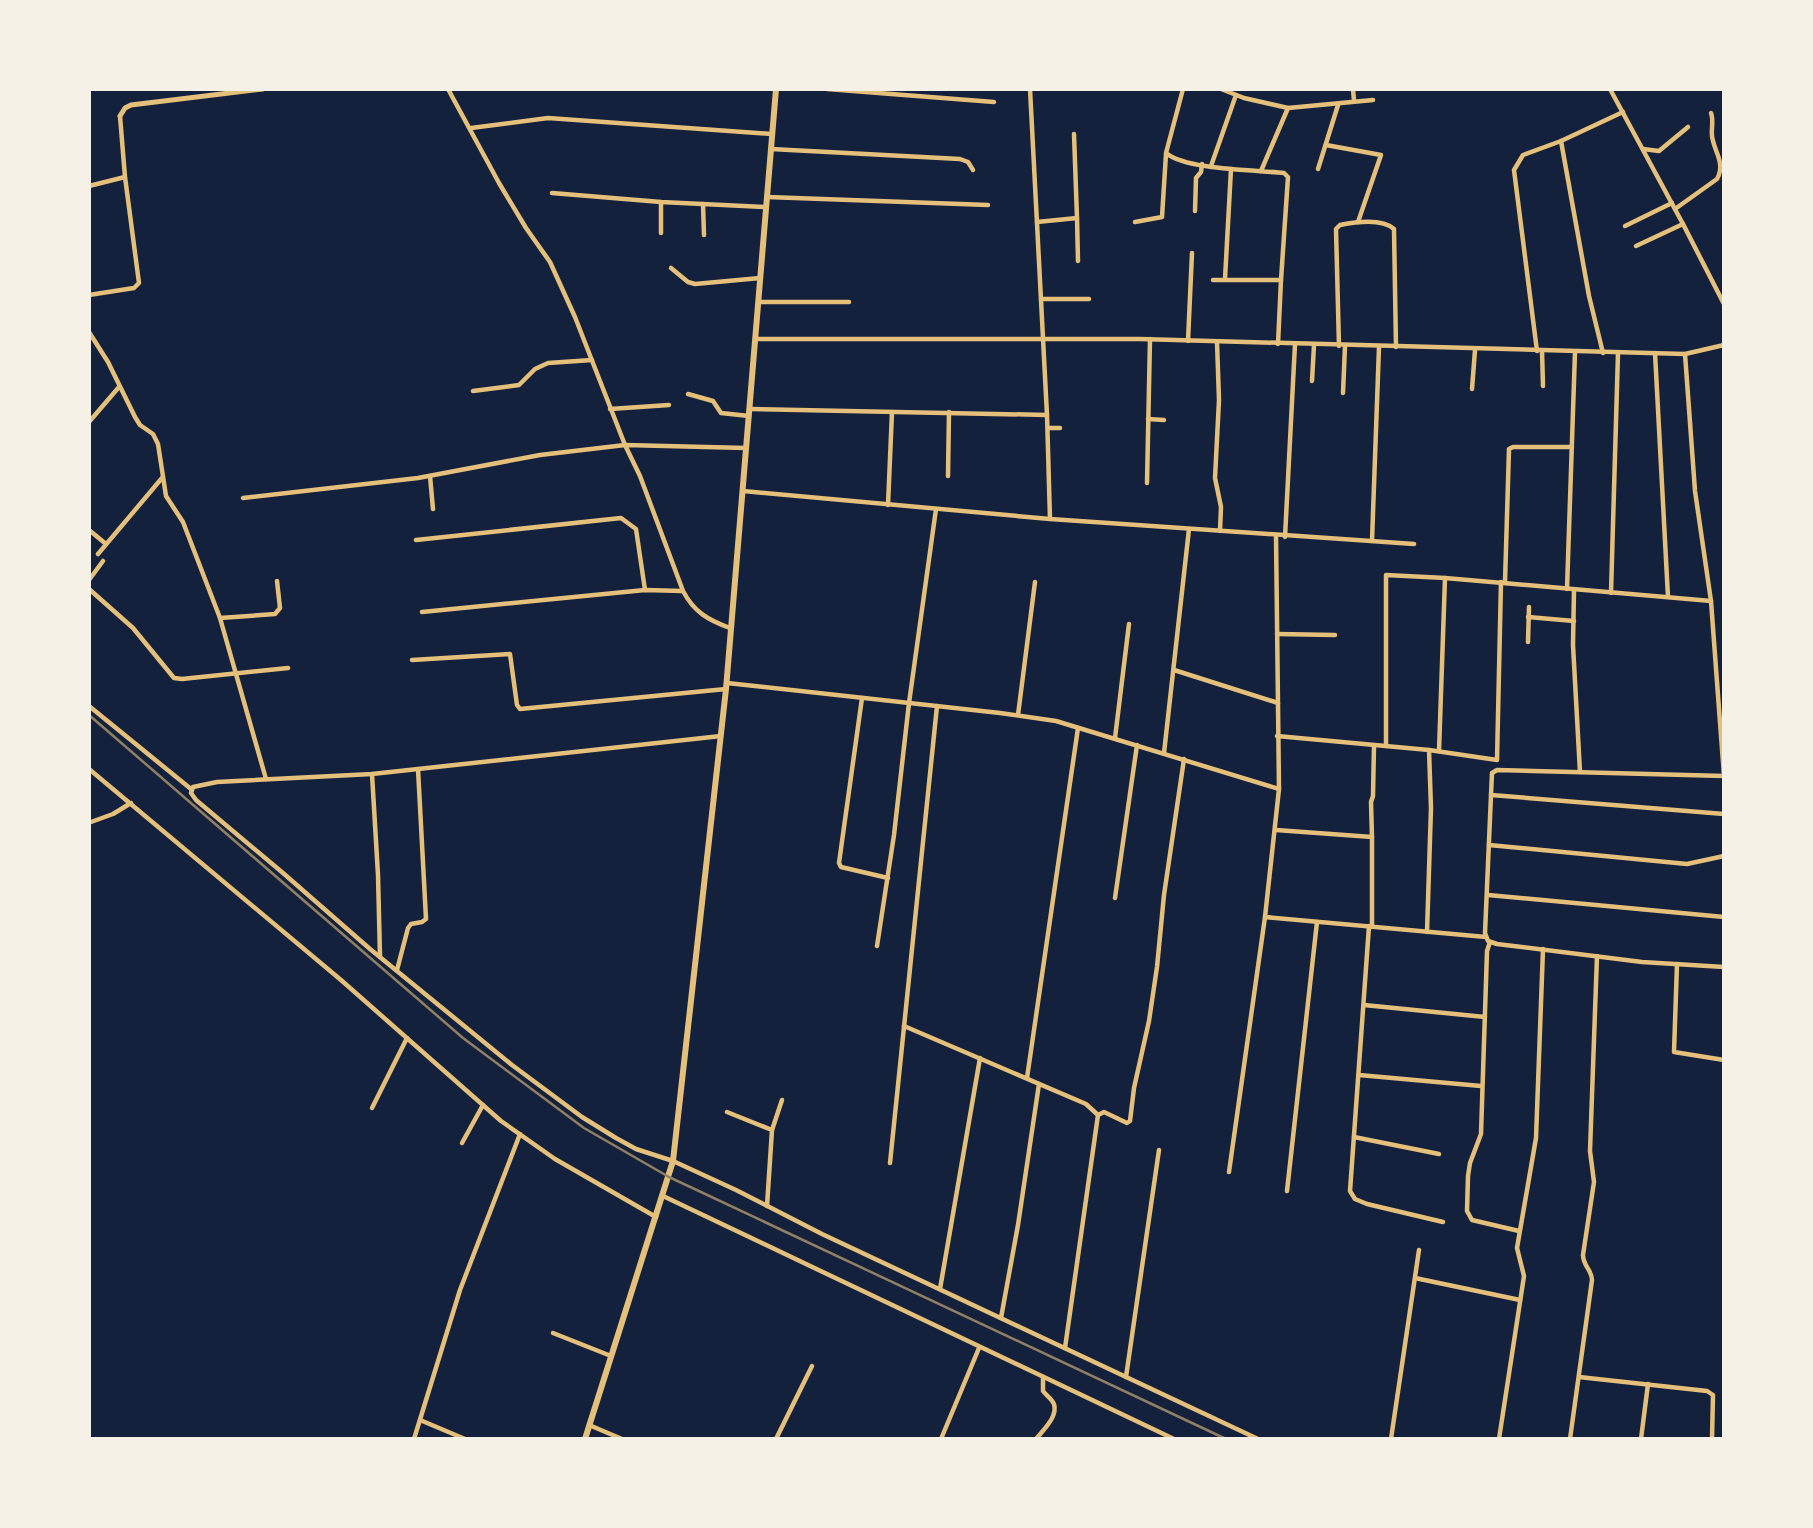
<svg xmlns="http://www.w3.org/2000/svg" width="1813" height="1528" font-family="Roboto,sans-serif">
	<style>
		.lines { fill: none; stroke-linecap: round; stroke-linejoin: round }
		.minor { stroke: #e5c07b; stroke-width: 4.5 }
		.tertiary { stroke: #e5c07b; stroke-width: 5 }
		.secondary { stroke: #e5c07b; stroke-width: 6 }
		.rail { stroke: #918062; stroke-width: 2.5 }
	</style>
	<rect width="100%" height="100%" fill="#14213d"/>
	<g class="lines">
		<g class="minor">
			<path d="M448,89L499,183L526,228L550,262L575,317L625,445L640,476L683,591C694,612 708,620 730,628"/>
			<polyline points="827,89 994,102"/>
			<path d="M1183,89L1166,153C1186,170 1256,170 1284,173L1288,177L1281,280H1213"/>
			<polyline points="1221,89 1244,98 1288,108 1373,100"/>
			<polyline points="1353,89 1354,101"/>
			<polyline points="1610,89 1683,224 1724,304"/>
			<polyline points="471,128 548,118 772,134"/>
			<polyline points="1561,141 1589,296 1603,353"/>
			<polyline points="1326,145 1381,155 1358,222"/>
			<polyline points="771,149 960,159 968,162 973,170"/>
			<polyline points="1643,149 1659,151 1688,127"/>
			<polyline points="1211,166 1236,95"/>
			<polyline points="1318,169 1338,105"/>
			<polyline points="1261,171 1288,108"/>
			<polyline points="89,186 125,177"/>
			<polyline points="552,193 661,202 766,207"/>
			<polyline points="767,197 988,205"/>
			<polyline points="703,204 704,235"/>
			<path d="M1675,209L1717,179C1726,163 1714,152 1712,136C1711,127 1714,121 1711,113"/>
			<polyline points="1195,211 1196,178 1201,172 1202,164"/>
			<polyline points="1077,218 1078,261"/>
			<polyline points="1037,222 1077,218 1074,134"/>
			<polyline points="1135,222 1162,217 1166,154"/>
			<polyline points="1625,226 1672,203"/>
			<polyline points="661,233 661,202"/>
			<polyline points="1636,246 1683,224"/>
			<polyline points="671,268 688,282 695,284 760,278"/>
			<polyline points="1225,279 1231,169"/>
			<polyline points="89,295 134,288 139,283 125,177 120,116"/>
			<polyline points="1041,299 1089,299"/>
			<polyline points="758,302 849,302"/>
			<polyline points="89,332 108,362 135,417 140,425 153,434 158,444 166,496 183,522 220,618 266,779"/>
			<polyline points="756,339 1140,339 1685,354 1724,345"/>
			<polyline points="1188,341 1192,253"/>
			<polyline points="1217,342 1219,400 1215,478 1221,507 1220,531"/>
			<polyline points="1278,344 1281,280"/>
			<path d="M1339,346L1336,229L1340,225C1355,222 1382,218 1394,229L1396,347"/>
			<polyline points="1537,351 1514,170 1523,155 1561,141 1623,112"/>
			<polyline points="1542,351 1543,386"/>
			<polyline points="1655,353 1668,597"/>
			<polyline points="1312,381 1314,345"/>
			<polyline points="1472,389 1475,350"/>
			<polyline points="473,391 519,385 535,369 548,363 592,360"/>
			<polyline points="1343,393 1345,346"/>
			<polyline points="688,394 713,401 721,413 749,416"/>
			<polyline points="610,409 669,405"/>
			<polyline points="750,409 1047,415 1030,89"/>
			<polyline points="1047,415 1050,519"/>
			<polyline points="1148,419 1164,420"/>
			<polyline points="89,422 119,387"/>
			<polyline points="1049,428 1060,428"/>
			<polyline points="430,476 433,509"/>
			<polyline points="948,476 949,412"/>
			<polyline points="1147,483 1150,339"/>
			<polyline points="743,491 1050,519 1414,544"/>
			<polyline points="243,498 418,478 540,455 625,445 746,448"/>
			<polyline points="888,505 892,412"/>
			<polyline points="89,530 106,544"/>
			<polyline points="1276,536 1279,789"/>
			<polyline points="1285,537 1295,344"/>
			<polyline points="416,540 621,518 636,529 645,590"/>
			<polyline points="1372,541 1379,347"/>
			<polyline points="98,554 162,478"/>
			<polyline points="89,580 103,561"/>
			<polyline points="1505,582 1509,449 1513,447 1572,447"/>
			<polyline points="89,589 133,628 174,678 182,679 288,668"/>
			<polyline points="1567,589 1575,352"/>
			<polyline points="1574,590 1573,645 1580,772"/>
			<polyline points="1611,593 1618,353"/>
			<polyline points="422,612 645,590 682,591"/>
			<polyline points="1528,617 1574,621"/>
			<polyline points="220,618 275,614 280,608 277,581"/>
			<polyline points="1277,634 1335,635"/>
			<polyline points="1528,642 1529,607"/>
			<polyline points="412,660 510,654 517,705 520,709 726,689"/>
			<polyline points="1174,670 1278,703"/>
			<polyline points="727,683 1000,713 1056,721 1279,789 1265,917 1486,937"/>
			<polyline points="862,698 839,863 841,867 888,878"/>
			<polyline points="89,706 191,789"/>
			<polyline points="1018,715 1035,582"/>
			<polyline points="721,736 372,774 217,782 193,787 191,793 196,800 283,873 370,949 512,1065 582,1117 616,1138 636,1149 673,1161 736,1190 822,1234 1258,1439"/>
			<polyline points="1277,736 1429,750 1431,808 1427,932"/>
			<polyline points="1115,738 1129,624"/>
			<polyline points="1386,746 1386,575 1445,578"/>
			<polyline points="1429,750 1497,760 1501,582"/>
			<polyline points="1439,751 1445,578 1711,601"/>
			<polyline points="1164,753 1189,529"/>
			<polyline points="89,769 341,980 501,1121 555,1159 656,1217"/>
			<polyline points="372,774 378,875 380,956"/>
			<polyline points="1491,795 1492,773 1497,770 1724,776 1711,601 1695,491 1685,354"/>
			<polyline points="1724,814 1491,795 1485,933 1488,941 1497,944 1642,962 1724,967"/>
			<polyline points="91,822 113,814 131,803"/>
			<polyline points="1276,830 1372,837 1371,802 1373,796 1374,745"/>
			<polyline points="1489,845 1687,864 1724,856"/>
			<polyline points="1488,895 1724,917"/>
			<polyline points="1115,898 1137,745"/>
			<polyline points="1369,926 1350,1191 1355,1199 1367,1204 1443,1222"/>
			<polyline points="1372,927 1372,837"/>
			<polyline points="1490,942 1487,951 1481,1134 1470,1163 1468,1176 1467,1211 1472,1220 1519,1231"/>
			<polyline points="877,946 894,835 909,703 936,509"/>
			<polyline points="1677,964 1674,1052 1724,1060"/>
			<polyline points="397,970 408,928 411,924 422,922 426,919 418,769"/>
			<polyline points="1364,1005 1485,1017"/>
			<polyline points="904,1026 1086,1104 1098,1115 1065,1348"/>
			<polyline points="1359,1075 1481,1086"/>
			<polyline points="1027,1078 1078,728"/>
			<polyline points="372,1108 407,1038"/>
			<polyline points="727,1112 772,1130"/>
			<polyline points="1098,1115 1104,1112 1127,1123 1130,1121 1134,1088 1149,1021 1157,967 1164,895 1184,759"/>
			<polyline points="1354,1137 1439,1154"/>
			<polyline points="462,1143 483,1105"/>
			<polyline points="890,1163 937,706"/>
			<polyline points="1229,1172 1265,917"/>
			<polyline points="1287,1191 1317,922"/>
			<polyline points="663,1196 1174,1439"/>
			<polyline points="767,1206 772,1130 782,1100"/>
			<polyline points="1415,1278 1520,1300"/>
			<polyline points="940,1289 980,1058"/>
			<polyline points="1001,1318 1018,1225 1039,1084"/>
			<polyline points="553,1333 611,1356"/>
			<polyline points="1126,1377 1159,1150"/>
			<polyline points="1579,1377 1707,1391 1713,1395 1712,1439"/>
			<polyline points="420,1420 465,1439"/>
			<polyline points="589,1425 622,1439"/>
			<polyline points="414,1439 460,1290 520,1134"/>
			<polyline points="776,1439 812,1366"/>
			<polyline points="941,1439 979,1348"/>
			<path d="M1036,1439C1043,1430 1058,1417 1054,1404C1052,1399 1046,1395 1043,1391V1378"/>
			<polyline points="1391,1439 1419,1250"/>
			<polyline points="1499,1439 1524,1276 1517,1248 1536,1138 1543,949"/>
			<path d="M1570,1439L1592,1280C1592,1270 1583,1266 1583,1255L1594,1182L1590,1151L1597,956"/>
			<polyline points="1641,1439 1648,1384"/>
		</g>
		<polyline class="tertiary" points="120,116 125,108 131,105 263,89"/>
		<polyline class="secondary" points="585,1439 673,1161 726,689 776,89"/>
		<polyline class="rail" points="89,715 463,1038 584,1128 669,1177 1226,1439"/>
	</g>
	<rect width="1813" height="1528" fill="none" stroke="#f6f1e7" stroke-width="182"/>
</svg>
